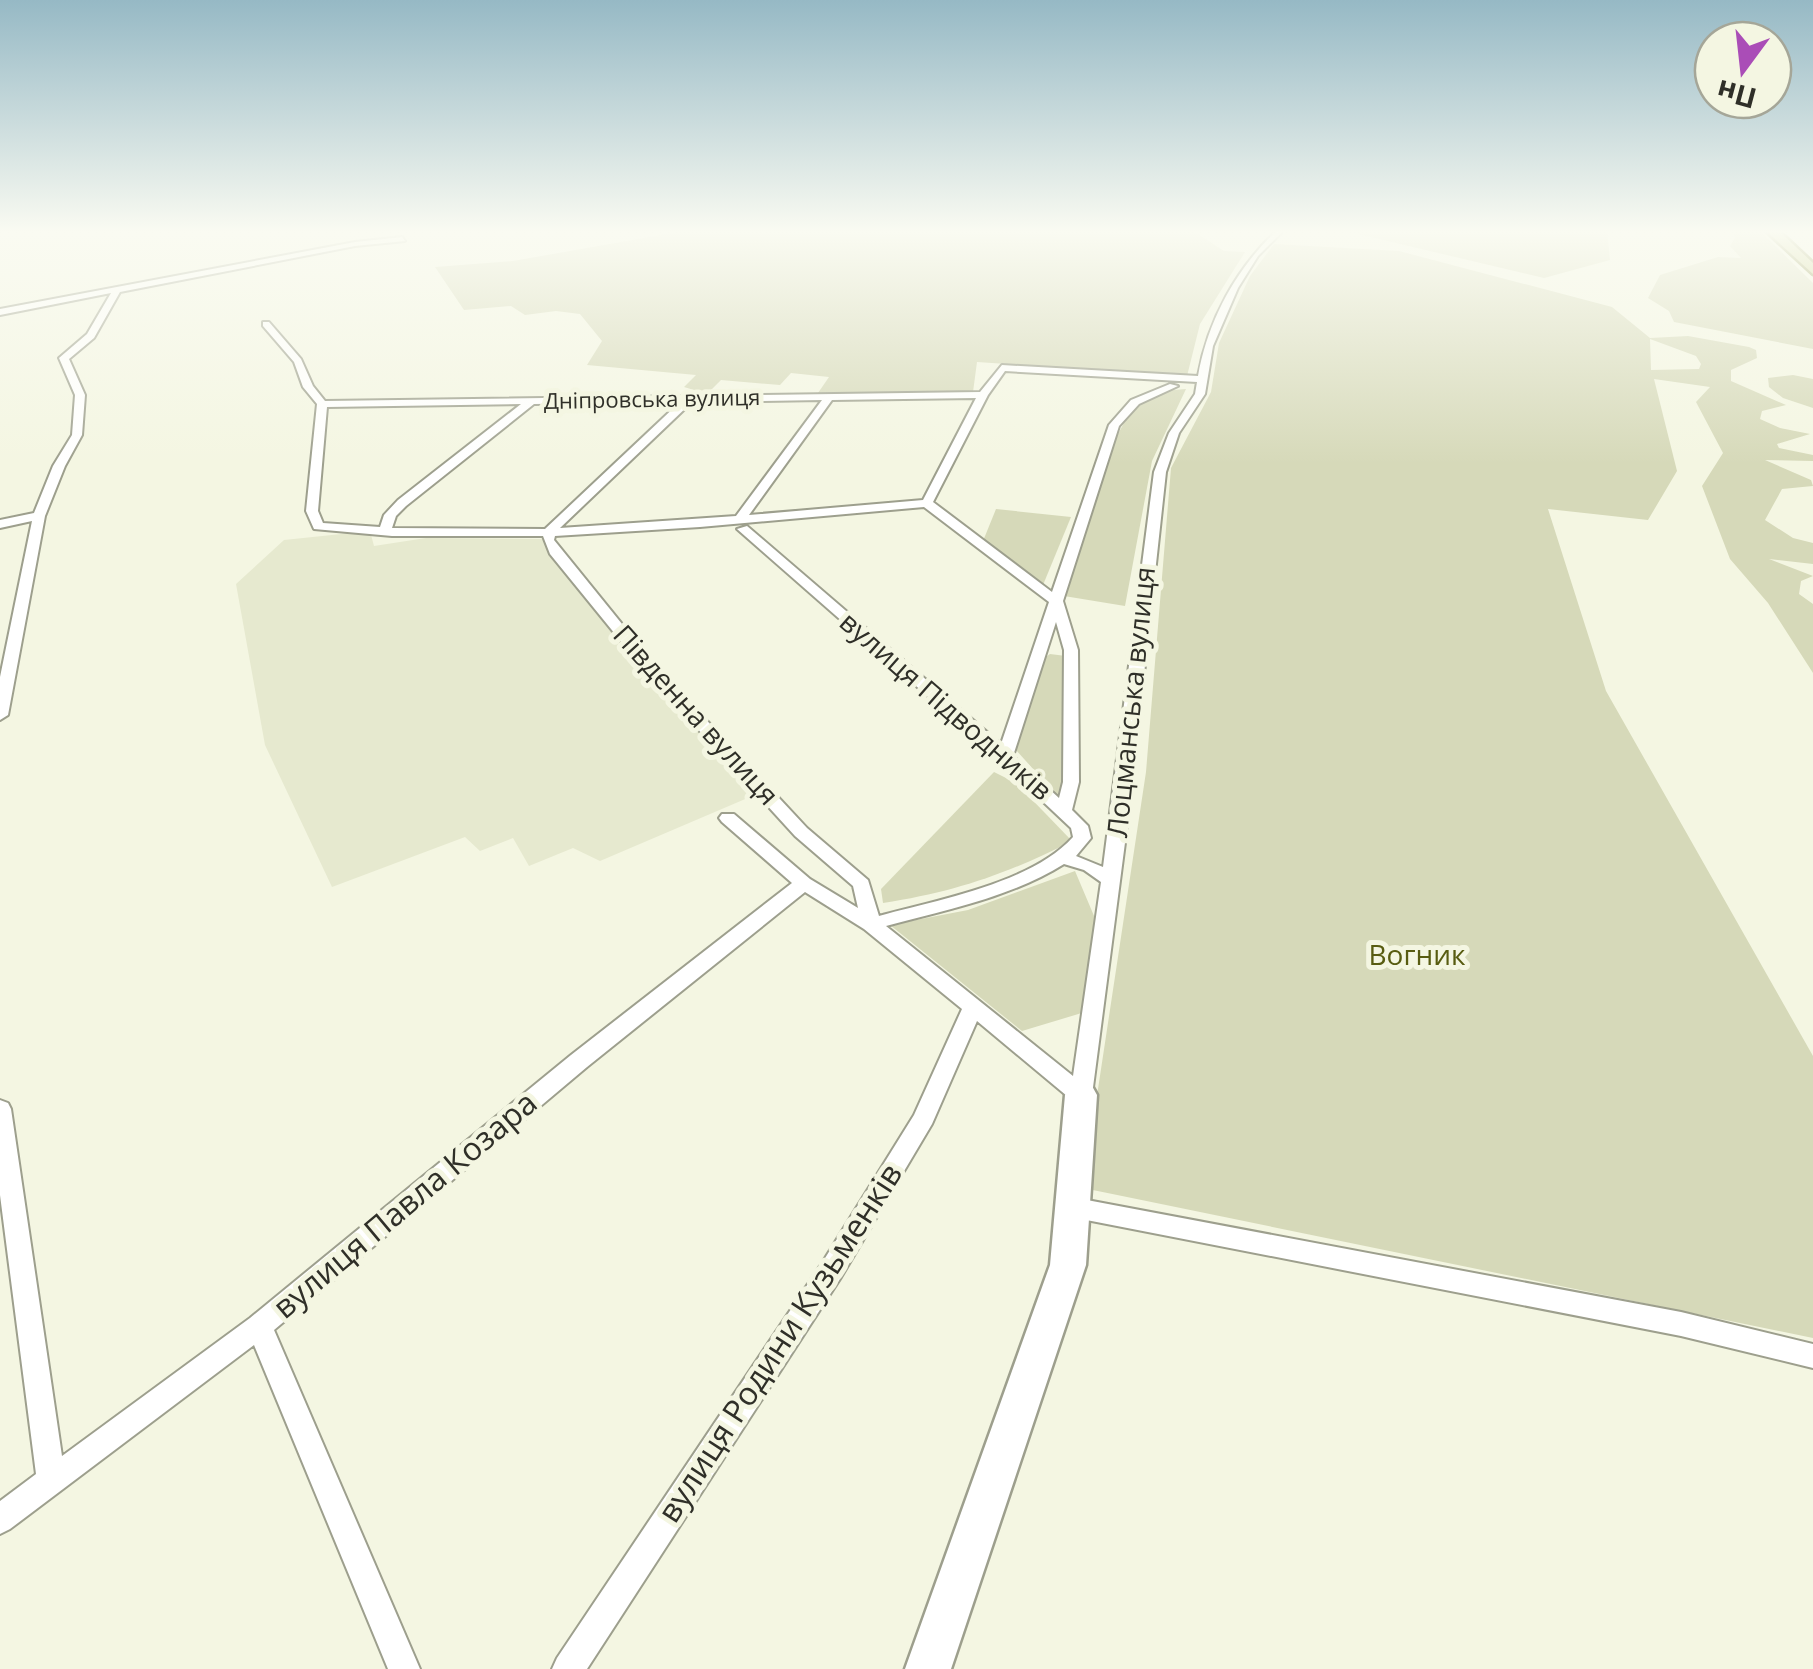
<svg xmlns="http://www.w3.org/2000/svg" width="1813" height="1669" font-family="'Open Sans',sans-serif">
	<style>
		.built { fill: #e6e9cf }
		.green { fill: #d6d9b9; fill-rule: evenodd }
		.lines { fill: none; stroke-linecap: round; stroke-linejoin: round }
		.street-casing { stroke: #9d9f8d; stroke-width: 4 }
		.secondary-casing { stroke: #9d9f8d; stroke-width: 5 }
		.primary-casing { stroke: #757924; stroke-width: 5 }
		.street { fill: #fff; fill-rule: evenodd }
		.secondary { fill: #fff; fill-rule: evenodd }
		.primary { fill: #c2c77a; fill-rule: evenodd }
		.labels { text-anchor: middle; stroke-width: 10; stroke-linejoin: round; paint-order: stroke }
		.far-street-label { font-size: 22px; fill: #2f2f28; stroke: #f4f6e2 }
		.street-label { font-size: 28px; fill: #2f2f28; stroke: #f4f6e2 }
		.park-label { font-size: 28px; fill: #585c11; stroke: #f4f6e2 }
		.near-street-label { font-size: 32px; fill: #2f2f28; stroke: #f4f6e2 }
	</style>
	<rect width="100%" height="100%" fill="#f4f6e2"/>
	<polygon class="built" points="370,531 374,546 426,538 542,539 757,794 600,861 573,848 529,866 513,838 480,851 465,837 332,887 265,745 236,584 284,540"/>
	<g class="green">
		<polygon points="689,230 1192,230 1224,251 1245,252 1200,324 1187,376 977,362 973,392 818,393 829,377 791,373 780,385 721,380 707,394 684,387 696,375 587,365 602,341 580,314 556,311 525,315 511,306 464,310 435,267 513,261"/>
		<polygon points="1341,230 1607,230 1610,260 1544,278"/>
		<polygon points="1733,230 1759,230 1813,283 1813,349 1674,322 1669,311 1648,298 1660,275 1718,257 1741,258 1730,246 1735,238"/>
		<path d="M1274,244L1399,251L1612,307L1650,338L1688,336L1749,347L1756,350L1757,358L1731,370V381L1786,405L1762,411L1760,419L1780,428L1810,434L1777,444L1779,448L1813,455V461L1765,460L1811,480L1813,486L1782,489L1765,520L1793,538L1813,543V564L1769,559L1813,576L1801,581L1799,594L1813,604V673L1768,603L1730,559L1702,486L1723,453L1696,402L1710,387L1654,379L1677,471L1648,520L1548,509L1606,691L1813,1056V1338L1083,1188L1146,772L1171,468L1211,392L1219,343L1250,276ZM1650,339L1696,356L1701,364L1699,369L1651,370Z"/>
		<polygon points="1793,375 1813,379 1813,408 1783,398 1769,387 1768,378"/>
		<path d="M1186,389L1152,461L1125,606L1064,596C1078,551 1107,427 1142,401C1156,391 1169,390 1186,389Z"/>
		<polygon points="996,509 1071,517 1043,585 983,541"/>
		<polygon points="1050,654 1066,656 1061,800 1016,750 1043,659"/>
		<path d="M994,772L1016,783L1072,841C1007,874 955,892 883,903L881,889Z"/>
		<polygon points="1075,871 1097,923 1085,1012 1022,1031 890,925 968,910"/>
	</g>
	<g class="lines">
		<defs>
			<g id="street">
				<path d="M1277,230H1284L1258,256L1238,288L1213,346L1205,394L1179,433L1166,472L1129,812L1092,1095L1089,1101L1081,1103L1073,1101L977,1021L932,1124L840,1279L587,1669H552L557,1658L822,1263L914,1115L962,1009L864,929L805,892L587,1067L274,1330L420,1669H388L254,1345L10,1529L0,1534V1501L36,1474L0,1195V1100L8,1103L11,1109L62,1456L250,1318L571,1055L792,883L722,822L719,818L722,814H734L810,879L858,908L853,886L795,836L646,672L550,554L543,536H392L314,529L306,511L317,404L303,387L294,362L263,326V322H269L301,359L313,386L325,401L980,392L1002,365L1198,376C1208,320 1236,269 1277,230ZM1005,371L1197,382L1195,394L1169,433L1154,472L1103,867L1076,856L1091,838L1088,826L1072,810L1079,782L1078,650L1063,601L1119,426L1139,404L1178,386L1170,384L1131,400L1109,425L1052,592L933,502L988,395ZM976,398L923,500L749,515L832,400ZM822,400L736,516L560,528L692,402ZM680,402L545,529L392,528L396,516L406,506L534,404ZM521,404L398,500L384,515L380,527L323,523L318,511L327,407ZM924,507L1049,602L1001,744L747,526L737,529L980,742L998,762L1003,764L1071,828L1073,837C1032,883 937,900 879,916L868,880L807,828L656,666L554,540L555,536L700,527ZM1056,622L1064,650L1063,782L1059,798L1013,756ZM1064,864L1084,870L1101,882L1073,1076L886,926C945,910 1012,897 1064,864Z"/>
				<polygon points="402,237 405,241 355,246 120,292 94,338 69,359 85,395 82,435 65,466 45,516 8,715 0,720 0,677 32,521 0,528 0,520 34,513 53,466 72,435 75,395 59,358 87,334 111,293 0,315 0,309 355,242"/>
				<polygon points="1071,1197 1681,1312 1813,1344 1813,1368 1681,1336 1071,1217 1063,1214 1059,1207 1063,1200"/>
			</g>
			<polygon id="secondary" points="1081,1083 1092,1086 1097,1095 1086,1265 951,1669 905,1669 1050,1265 1065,1095 1070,1086"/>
			<polygon id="primary" points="1765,230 1778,230 1813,263 1813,274"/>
		</defs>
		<use href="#street" class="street-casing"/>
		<use href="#secondary" class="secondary-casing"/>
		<use href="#primary" class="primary-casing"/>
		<use href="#street" class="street"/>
		<use href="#secondary" class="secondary"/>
		<use href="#primary" class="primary"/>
	</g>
	<linearGradient id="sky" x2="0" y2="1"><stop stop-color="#96b9c5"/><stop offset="0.5" stop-color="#fafbf2"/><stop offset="1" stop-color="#fafbf2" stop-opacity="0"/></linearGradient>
	<rect width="1813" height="464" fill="url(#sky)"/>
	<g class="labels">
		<g class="far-street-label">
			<text transform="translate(652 399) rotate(-1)" y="8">Дніпровська вулиця</text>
		</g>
		<g class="street-label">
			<text transform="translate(1131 702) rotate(-84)" y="10">Лоцманська вулиця</text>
			<text transform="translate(946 706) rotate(41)" y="10">вулиця Підводників</text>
			<text transform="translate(696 715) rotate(48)" y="10">Південна вулиця</text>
		</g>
		<g class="park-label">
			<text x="1417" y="965">Вогник</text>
		</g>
		<g class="near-street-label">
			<text transform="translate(405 1205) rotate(-40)" y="11">вулиця Павла Козара</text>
			<text transform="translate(780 1343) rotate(-57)" y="11">вулиця Родини Кузьменків</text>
		</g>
	</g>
	<g transform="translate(1743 70) rotate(195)"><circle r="48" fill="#f4f6e2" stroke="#a5a698" stroke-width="2.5"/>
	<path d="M0-8L18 38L0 25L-18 38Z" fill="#aa4db7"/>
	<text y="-15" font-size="28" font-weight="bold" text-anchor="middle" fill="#2f2f28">Пн</text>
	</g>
</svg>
